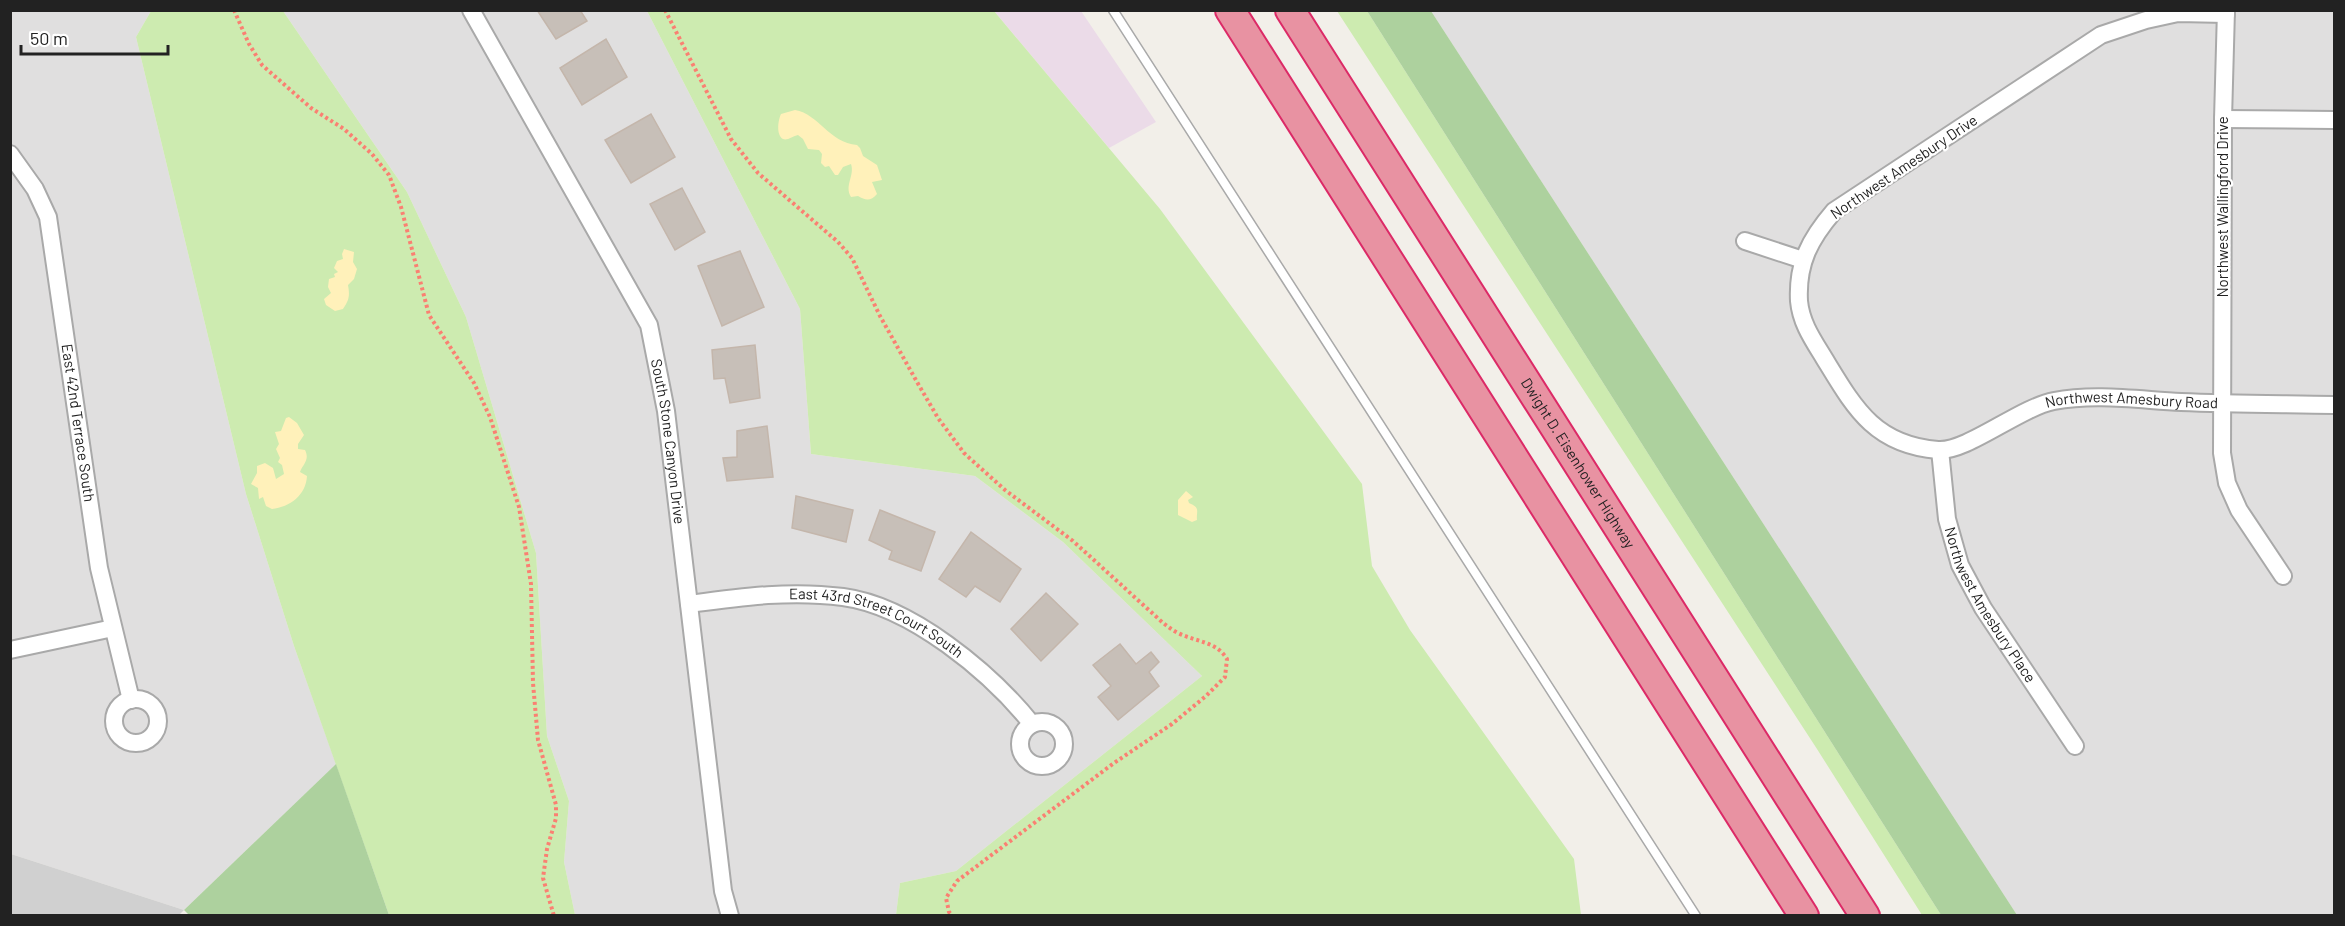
<svg xmlns="http://www.w3.org/2000/svg" width="2345" height="926" font-family="Barlow,sans-serif">
	<style>
		.residential { fill: #e0dfdf }
		.industrial { fill: #ebdbe8 }
		.religious { fill: #d0d0d0 }
		.grass { fill: #cdebb0 }
		.forest { fill: #add19e }
		.sand { fill: #fff1ba }
		.building { fill: #c7bfb8; stroke: #c4b6ab; stroke-width: 1.5 }
		.lines { fill: none; stroke-linecap: round; stroke-linejoin: round }
		.service-casing { stroke: #a9a9a9; stroke-width: 11 }
		.minor-casing { stroke: #a9a9a9; stroke-width: 20 }
		.motorway-casing { stroke: #dc2a67; stroke-width: 32 }
		.path { stroke: #fa8072; stroke-width: 4; stroke-dasharray: 3 3; stroke-linecap: butt }
		.service { stroke: #fff; stroke-width: 8 }
		.minor { stroke: #fff; stroke-width: 16 }
		.motorway { stroke: #e892a2; stroke-width: 28 }
		.labels { text-anchor: middle; stroke-width: 4.5; stroke-linejoin: round; paint-order: stroke }
		.street-label { font-size: 15px; fill: #222; stroke: #fff }
	</style>
	<rect width="100%" height="100%" fill="#f2efe9"/>
	<g class="residential">
		<polygon points="11,11 151,11 136,37 246,494 294,646 336,764 184,910 11,854"/>
		<polygon points="283,11 647,11 800,309 811,454 975,476 1063,542 1202,676 956,871 900,883 896,915 575,915 564,862 569,801 547,736 536,553 466,317 407,192"/>
		<polygon points="1431,11 2334,11 2334,915 2017,915"/>
	</g>
	<polygon class="industrial" points="994,11 1081,11 1156,122 1109,148"/>
	<polygon class="religious" points="11,854 184,910 178,916 11,915"/>
	<g class="grass">
		<polygon points="151,11 283,11 407,192 466,317 536,553 547,736 569,801 564,862 575,915 389,915 294,646 246,494 136,37"/>
		<polygon points="647,11 994,11 1160,209 1362,484 1372,566 1410,630 1574,859 1581,915 896,915 900,883 956,871 1202,676 1063,542 975,476 811,454 800,309"/>
		<polygon points="1337,11 1367,11 1941,915 1922,915 1817,749"/>
	</g>
	<g class="forest">
		<polygon points="1367,11 1431,11 2017,915 1941,915"/>
		<polygon points="336,764 389,915 189,915 184,910"/>
	</g>
	<g class="sand">
		<path d="M795,110C819,114 829,143 857,145L860,148L863,156L877,165L882,180L872,182L877,194C871,201 866,201 858,196L851,197C844,185 855,176 851,164L843,167L838,175H835L829,166L825,167L821,163L822,154L819,150L808,149L803,139L798,135C793,136 787,141 783,139C776,135 778,120 781,114Z"/>
		<path d="M344,249L354,252L353,262L357,269L354,279L348,285C350,296 349,300 343,309L335,311L326,305L324,299L331,293L328,287L329,279L335,277L334,274L338,272L334,268L337,261L343,259L342,254Z"/>
		<path d="M289,417L297,423L304,435L298,444V449L305,450C310,460 303,464 300,472L307,476C306,495 290,507 272,509L266,506L263,497L259,499L258,488L251,484L257,473V466L265,463L273,468L276,479L284,474L282,465L278,462L280,458L276,449L279,444L275,432L281,431L286,418Z"/>
		<path d="M1186,491L1193,497L1188,500L1189,503C1201,508 1196,511 1197,520L1192,522L1178,515V500Z"/>
	</g>
	<g class="building">
		<polygon points="537,10 580,10 587,21 556,39"/>
		<polygon points="606,39 627,77 582,105 560,68"/>
		<polygon points="651,114 675,157 631,183 605,140"/>
		<polygon points="682,188 705,232 675,250 650,204"/>
		<polygon points="740,251 764,307 722,326 698,266"/>
		<polygon points="755,345 760,398 730,403 725,378 714,379 712,350"/>
		<polygon points="767,426 773,477 727,481 723,458 737,457 737,431"/>
		<polygon points="796,496 853,510 846,542 792,528"/>
		<polygon points="880,510 935,532 921,571 889,559 892,551 869,540"/>
		<polygon points="971,532 1021,569 1000,602 975,586 966,597 939,579"/>
		<polygon points="1046,593 1078,624 1041,661 1011,629"/>
		<polygon points="1120,644 1136,664 1151,652 1159,662 1149,672 1159,686 1118,720 1098,697 1111,686 1093,665"/>
	</g>
	<g class="lines">
		<defs>
			<polyline id="service" points="1113,10 1696,916"/>
			<g id="minor">
				<path id="s1" d="M471,10L649,325L666,411L723,891L730,916"/>
				<polyline points="2226,10 2223,119 2222,453 2227,483 2239,510 2283,576"/>
				<path id="s2" d="M2226,14L2178,13L2146,20L2101,35L1834,211C1810,239 1797,263 1799,301C1801,323 1813,340 1824,358C1854,407 1874,445 1938,450C1967,452 2019,408 2054,401C2095,393 2140,400 2181,402C2232,404 2283,404 2334,405"/>
				<polyline points="2223,119 2334,120"/>
				<path id="s3" d="M10,154L35,189L48,217L99,568L131,700"/>
				<polyline points="1745,241 1803,260"/>
				<path id="s4" d="M1940,450L1947,519L1960,565L1983,608L2075,746"/>
				<path id="s5" d="M689,604C741,597 790,590 843,597C911,606 990,672 1032,724"/>
				<polyline points="10,650 113,628"/>
				<circle cx="136" cy="721" r="22"/>
				<circle cx="1042" cy="744" r="22"/>
			</g>
			<g id="motorway">
				<polyline points="1230,10 1804,916"/>
				<path id="s6" d="M1290,10L1865,916"/>
			</g>
		</defs>
		<use href="#service" class="service-casing"/>
		<use href="#minor" class="minor-casing"/>
		<use href="#motorway" class="motorway-casing"/>
		<g class="path">
			<polyline points="234,10 249,44 262,65 311,108 344,129 372,154 389,175 401,207 429,315 474,383 490,417 519,507 531,584 533,683 538,740 556,805 556,818 547,849 543,878 554,916"/>
			<path d="M665,10L731,139L758,173L838,242L852,258L880,316L917,382L938,418L964,453L1005,490L1073,541L1162,622C1167,626 1172,630 1178,633C1196,642 1216,641 1227,659L1225,677L1206,696L1172,724L1114,763L957,881L946,898L949,912L953,916"/>
		</g>
		<use href="#service" class="service"/>
		<use href="#minor" class="minor"/>
		<use href="#motorway" class="motorway"/>
	</g>
	<g class="labels">
		<g class="street-label">
			<text transform="translate(1904 167) rotate(-34)" y="5">Northwest Amesbury Drive</text>
			<text transform="translate(2223 207) rotate(-90)" y="5">Northwest Wallingford Drive</text>
			<text dy="5" stroke="none"><textPath href="#s2" startOffset="969">Northwest Amesbury Road</textPath></text>
			<text dy="5" stroke="none"><textPath href="#s3" startOffset="282">East 42nd Terrace South</textPath></text>
			<text dy="5" stroke="none"><textPath href="#s1" startOffset="480">South Stone Canyon Drive</textPath></text>
			<text dy="5" stroke="none"><textPath href="#s6" startOffset="537">Dwight D. Eisenhower Highway</textPath></text>
			<text dy="5" stroke="none"><textPath href="#s4" startOffset="166">Northwest Amesbury Place</textPath></text>
			<text dy="5" stroke="none"><textPath href="#s5" startOffset="194">East 43rd Street Court South</textPath></text>
		</g>
	</g>
	<rect width="2345" height="926" fill="none" stroke="#222222" stroke-width="24"/>
	<path d="M21 45v9h147v-9" fill="none" stroke="#222222" stroke-width="3"/>
	<text x="30" y="45" font-size="18" fill="#222222" stroke="#ffffff" stroke-width="4.5" paint-order="stroke">50 m</text>
</svg>
